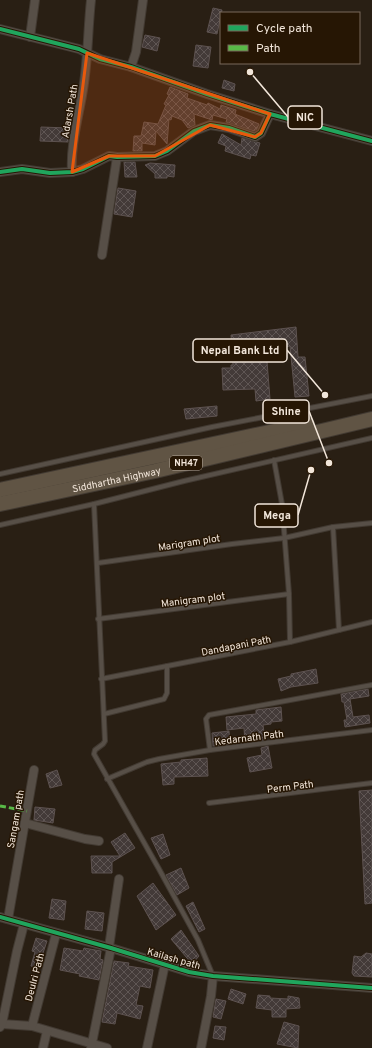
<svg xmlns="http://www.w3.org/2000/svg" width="372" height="1048" font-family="Overpass,sans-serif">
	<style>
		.building { fill: url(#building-cross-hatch); stroke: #5d5250 }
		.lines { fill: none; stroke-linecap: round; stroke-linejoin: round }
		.service-casing { stroke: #423a32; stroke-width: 6 }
		.minor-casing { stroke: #423a32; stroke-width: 10 }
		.trunk-casing { stroke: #423a32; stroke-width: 16 }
		.service { stroke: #574f47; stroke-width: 4 }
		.minor { stroke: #574f47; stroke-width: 8 }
		.trunk { stroke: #605444; stroke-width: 14 }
		.quiet { stroke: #58b947; stroke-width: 3; stroke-dasharray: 6 3; stroke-linecap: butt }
		.cycleway-casing { stroke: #261604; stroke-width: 6 }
		.cycleway { stroke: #20a55d; stroke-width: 4 }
		.marked { fill: #e8590c; fill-opacity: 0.2; stroke: #e8590c; stroke-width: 3; stroke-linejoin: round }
		.labels { text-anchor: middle; stroke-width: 3; stroke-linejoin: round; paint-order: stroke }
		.shield { fill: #261604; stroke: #b5a89a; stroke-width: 1 }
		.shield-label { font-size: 9px; font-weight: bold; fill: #f2e6da }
		.street-label { font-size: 10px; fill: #f2e6da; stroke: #261604 }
		.leader { fill: none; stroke: #f2e6da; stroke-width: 1.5 }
		.callout-dot { fill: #f2e6da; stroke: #261604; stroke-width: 1.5 }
		.callout { fill: #261604; stroke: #f2e6da; stroke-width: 1.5 }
		.callout-label { font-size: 11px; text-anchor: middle; font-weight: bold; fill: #f2e6da }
	</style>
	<defs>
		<pattern id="building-cross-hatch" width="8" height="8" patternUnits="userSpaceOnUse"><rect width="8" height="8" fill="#433a38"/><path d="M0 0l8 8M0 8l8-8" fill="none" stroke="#5f5654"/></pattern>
	</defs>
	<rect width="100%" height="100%" fill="#291f14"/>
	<g class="building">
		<polygon points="213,8 222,10 217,34 207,32"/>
		<polygon points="145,35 160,38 157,51 142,47"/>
		<polygon points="196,45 211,47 208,68 193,66"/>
		<polygon points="224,80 235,84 234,91 222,88"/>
		<polygon points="170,87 188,94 187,98 207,105 208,103 220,109 221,105 236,110 235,114 259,124 257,129 254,131 226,122 227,119 213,115 212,120 194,114 195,125 188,128 182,120 172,116 171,120 169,119 167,144 156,131 155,145 142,143 142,151 133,151 134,136 141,136 144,122 158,124 166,105 164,104 169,95 167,94"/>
		<polygon points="41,127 68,128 68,142 40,141"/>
		<polygon points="222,134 241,145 242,138 260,143 256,156 251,155 250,159 225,151 226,146 218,143"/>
		<polygon points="124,162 135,162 137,177 125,177"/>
		<polygon points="150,163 175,165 174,177 167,176 167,178 155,178 155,174 145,165"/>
		<polygon points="118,188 136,191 132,217 114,214"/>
		<polygon points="296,327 298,357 305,357 309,396 295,397 290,346 266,349 270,399 256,401 255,389 223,390 222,368 231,368 231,365 233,365 231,335"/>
		<polygon points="217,406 217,416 186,419 184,409"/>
		<polygon points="316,669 318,683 291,687 281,691 278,679 291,676 291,674"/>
		<polygon points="368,689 369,696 350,699 353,717 369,715 370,723 345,727 344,720 347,720 344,702 342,702 341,694"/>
		<polygon points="281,707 282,721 271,722 271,724 263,725 265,740 245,742 244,728 227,730 226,717 256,714 256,710"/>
		<polygon points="229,731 230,744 213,746 212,733"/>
		<polygon points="268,746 272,768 250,772 247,758 262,755 261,748"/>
		<polygon points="207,758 208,776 174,777 174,784 163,785 161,764 181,762 181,760"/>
		<polygon points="57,770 62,785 50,788 46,774"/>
		<polygon points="372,790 372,903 365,904 359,791"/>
		<polygon points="35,807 55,809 53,823 34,820"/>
		<polygon points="125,833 135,848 112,862 112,873 92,873 91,856 120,856 111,842"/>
		<polygon points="163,834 170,855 161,859 151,838"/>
		<polygon points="181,868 189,888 177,895 166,875"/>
		<polygon points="153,883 176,915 156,930 137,896"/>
		<polygon points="52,899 66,901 64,920 49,918"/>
		<polygon points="193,902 205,929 199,932 186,906"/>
		<polygon points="87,911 104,913 102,931 85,929"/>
		<polygon points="181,930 199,956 192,964 171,939"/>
		<polygon points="36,938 47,941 38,968 31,966 35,952 32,951"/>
		<polygon points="64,948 83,951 84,948 101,951 100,959 103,960 99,980 79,976 80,974 60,970"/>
		<polygon points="366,953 372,954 372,977 354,976 352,973 354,956 361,957"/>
		<polygon points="114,961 129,963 128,966 153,970 150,988 140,986 136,1005 143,1006 140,1019 117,1013 115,1024 102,1022"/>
		<polygon points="231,989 246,994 243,1004 228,999"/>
		<polygon points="258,995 270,996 270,998 288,999 288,996 299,998 300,1008 286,1009 286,1017 272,1017 272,1010 256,1008"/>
		<polygon points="216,999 226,1001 221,1019 213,1017"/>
		<polygon points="284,1022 299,1026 298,1048 277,1044"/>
		<polygon points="215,1026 226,1027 224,1040 213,1038"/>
	</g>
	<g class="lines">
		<defs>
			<g id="service">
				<polyline points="274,460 282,504 289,594 290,642"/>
				<polyline points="0,474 212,427 372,396"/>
				<polyline points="94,504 105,741 103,744 95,750 94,754 159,869 198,940 213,976"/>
				<polyline points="0,525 94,504 184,481 372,438"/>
				<polyline points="333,527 339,630"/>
				<polyline points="98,563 232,544 284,538 333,527 372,523"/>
				<polyline points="98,619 289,594"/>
				<polyline points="101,679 290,642 372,622"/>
				<polyline points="104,714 164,699 167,693 167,666"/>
				<polyline points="210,750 206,719 209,715 372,685"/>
				<polyline points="107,779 147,762 159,759 210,750 372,730"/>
				<polyline points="209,803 372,783"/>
			</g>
			<g id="minor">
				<polyline points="0,29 79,49 100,59 131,67 207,94 270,114 372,141"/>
				<polyline points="30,37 35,0"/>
				<polyline points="131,67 136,52 143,0"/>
				<polyline points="0,172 22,169 50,173 72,172 83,169 109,156 117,157 155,156 167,151 194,131 210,125 229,128 255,137 261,133 270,114"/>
				<path d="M72,172C70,143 80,113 84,83C88,56 88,28 91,0"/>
				<polyline points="102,255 117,157"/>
				<polyline points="25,823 85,839 99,841"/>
				<polyline points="0,917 111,948 189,972 213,976 372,988"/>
				<polyline points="8,919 34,770"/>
				<polyline points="109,947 119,879"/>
				<polyline points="2,1024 32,1026 107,1048"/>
				<polyline points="32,1026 56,934"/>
				<polyline points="0,1027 2,1024 17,951 24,924"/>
				<polyline points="43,1048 47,1031"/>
				<polyline points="91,1048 111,948"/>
				<polyline points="147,1048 165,964"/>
				<polyline points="201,1048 211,996 213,976"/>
			</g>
			<g id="trunk">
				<polyline points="0,490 307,424"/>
				<path id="s1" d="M0,504L155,471L372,419"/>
			</g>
		</defs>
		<use href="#service" class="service-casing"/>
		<use href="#minor" class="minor-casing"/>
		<use href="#trunk" class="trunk-casing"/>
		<use href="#service" class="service"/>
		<use href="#minor" class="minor"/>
		<use href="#trunk" class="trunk"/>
		<polyline class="quiet" points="0,806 27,811"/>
		<defs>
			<g id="cycleway">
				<polyline points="0,29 79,49 100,59 131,67 207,94 270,114 372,141"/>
				<polyline points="0,172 22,169 50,173 72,172 83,169 109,156 117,157 155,156 167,151 194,131 210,125 229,128 255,137 261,133 270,114"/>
				<polyline points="0,917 111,948 189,972 213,976 372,988"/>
			</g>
		</defs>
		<use href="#cycleway" class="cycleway-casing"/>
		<use href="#cycleway" class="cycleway"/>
	</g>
	<path class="marked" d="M87,53L270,114L261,133L255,137L210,125L155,156H109L72,172Z"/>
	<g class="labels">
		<rect class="shield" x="170" y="456" width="32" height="14" rx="3"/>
		<g class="shield-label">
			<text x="186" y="466">NH47</text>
		</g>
		<g class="street-label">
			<text transform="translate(69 111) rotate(-80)" y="4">Adarsh Path</text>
			<text dy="4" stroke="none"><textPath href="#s1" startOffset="119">Siddhartha Highway</textPath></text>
			<text transform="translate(189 542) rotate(-9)" y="4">Marigram plot</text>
			<text transform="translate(193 599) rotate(-7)" y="4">Manigram plot</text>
			<text transform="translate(236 645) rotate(-11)" y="4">Dandapani Path</text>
			<text transform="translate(249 737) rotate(-7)" y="4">Kedarnath Path</text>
			<text transform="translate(290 786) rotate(-7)" y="4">Perm Path</text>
			<text transform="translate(15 819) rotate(-80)" y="4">Sangam path</text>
			<text transform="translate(174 958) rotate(16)" y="4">Kailash path</text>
			<text transform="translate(34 977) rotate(-75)" y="4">Deulri Path</text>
		</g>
	</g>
	<path class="leader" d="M250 72L288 117M325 395L287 350M329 463L309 411M311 470L298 515"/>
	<g class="callout-dot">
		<circle cx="250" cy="72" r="4"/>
		<circle cx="325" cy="395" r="4"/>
		<circle cx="329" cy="463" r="4"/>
		<circle cx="311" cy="470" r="4"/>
	</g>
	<g class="callout">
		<rect x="288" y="106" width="34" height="23" rx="4"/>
		<rect x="193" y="339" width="94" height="23" rx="4"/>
		<rect x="263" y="400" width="46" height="23" rx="4"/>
		<rect x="255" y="504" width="43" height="23" rx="4"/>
	</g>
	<g class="callout-label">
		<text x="305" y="121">NIC</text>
		<text x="240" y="354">Nepal Bank Ltd</text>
		<text x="286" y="415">Shine</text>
		<text x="277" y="519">Mega</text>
	</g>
	<rect x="220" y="12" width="140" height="52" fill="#261604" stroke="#78695a"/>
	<rect x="228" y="25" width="20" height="6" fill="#20a55d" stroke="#78695a"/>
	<text x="256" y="32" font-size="12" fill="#f2e6da">Cycle path</text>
	<rect x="228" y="45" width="20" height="6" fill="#58b947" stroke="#78695a"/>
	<text x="256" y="52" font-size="12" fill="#f2e6da">Path</text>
</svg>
